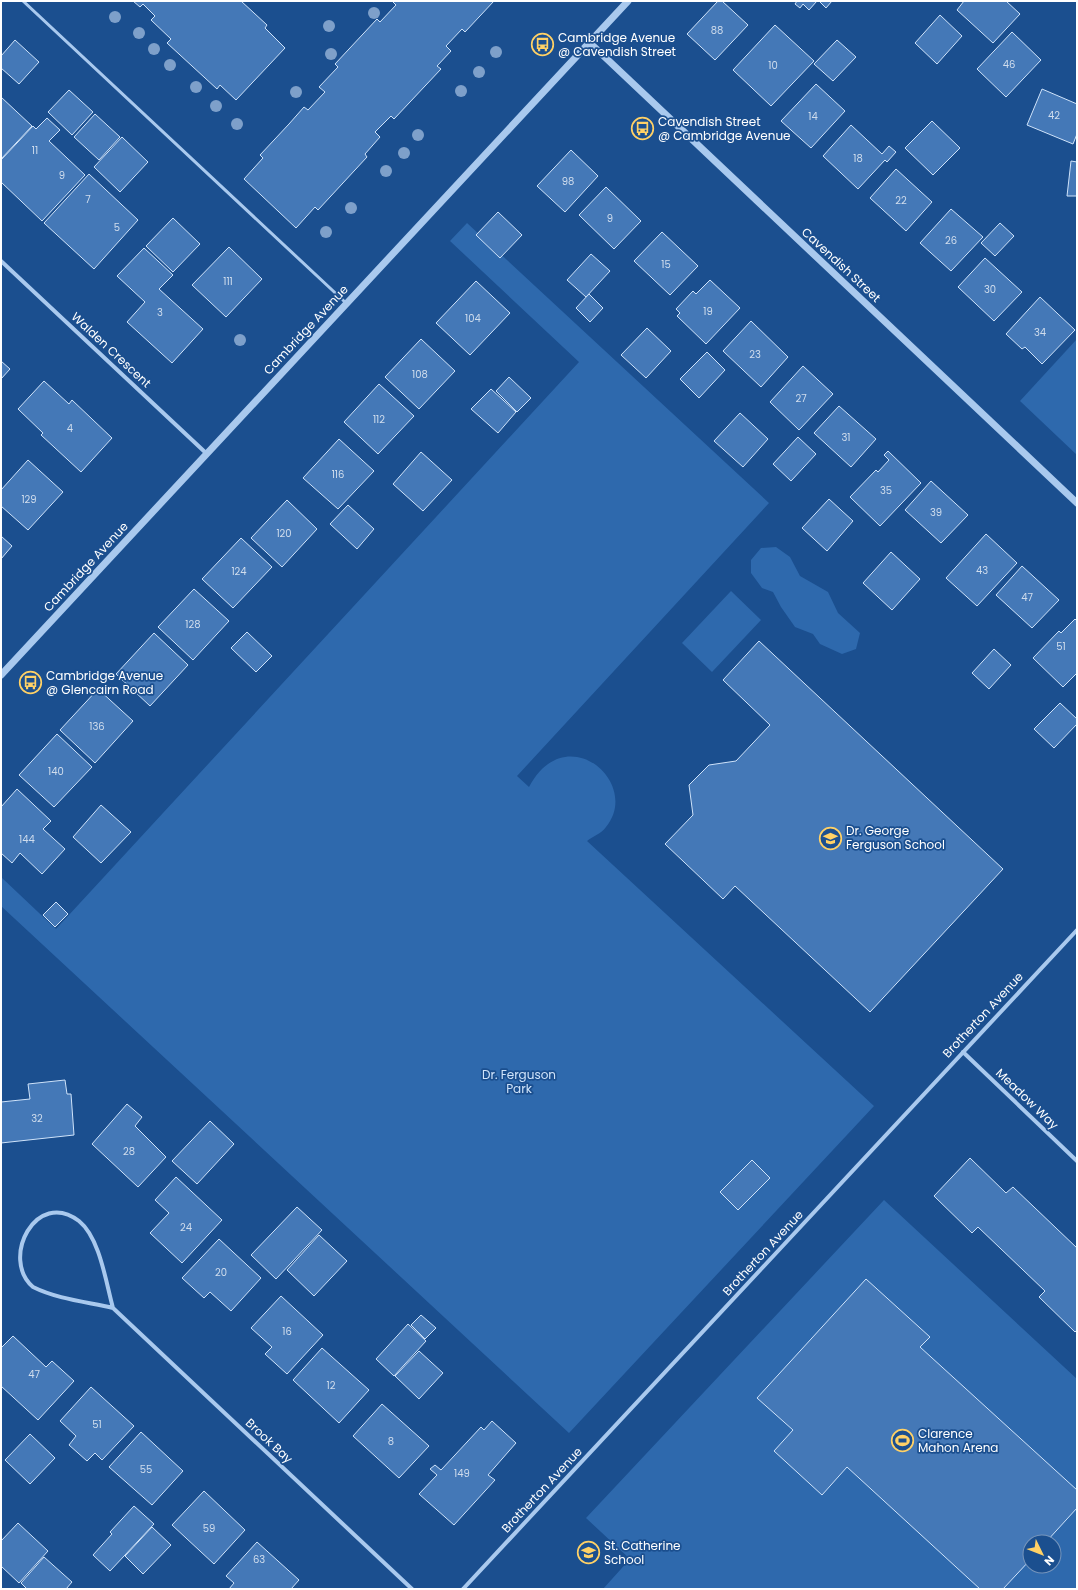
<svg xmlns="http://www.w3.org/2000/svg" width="1078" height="1590" font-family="Poppins,sans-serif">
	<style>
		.green { fill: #2e69ad; fill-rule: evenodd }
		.building { fill: #4478b7; stroke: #cfe3fa }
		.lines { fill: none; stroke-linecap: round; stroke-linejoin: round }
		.service { stroke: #a9c9ee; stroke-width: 3 }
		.minor { stroke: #a9c9ee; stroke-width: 4 }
		.tertiary { stroke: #a9c9ee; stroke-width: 7 }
		.tree { fill: #7ea0ca }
		.labels { text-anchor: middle; stroke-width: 3.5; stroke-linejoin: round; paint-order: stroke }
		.number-label { font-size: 10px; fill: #d0dded }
		.poi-label { font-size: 12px; fill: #fff; stroke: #1b4f8f; text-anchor: start }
		.street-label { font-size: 12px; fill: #fff; stroke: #1b4f8f }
		.park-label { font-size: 12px; fill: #cfe3fa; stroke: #1b4f8f }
	</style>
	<rect width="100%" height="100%" fill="#1b4f8f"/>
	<g class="green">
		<path d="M467,223L769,503L517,776L529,787C566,717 642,783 606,827C601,834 593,836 587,841L874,1106L569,1433L1,906V877L56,929L579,362L450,241Z"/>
		<polygon points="1077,339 1077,455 1020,401"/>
		<polygon points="776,547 790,557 800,576 828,592 838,613 860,633 856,649 842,654 820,644 813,634 795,627 781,607 773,592 762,588 751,573 751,560 761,548"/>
		<polygon points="731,591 761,620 712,672 682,643"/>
		<path d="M884,1200L1077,1379V1589H603L630,1559L586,1518ZM1030,1542H1054V1566H1030Z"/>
	</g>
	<g class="building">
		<polygon points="133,1 241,1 267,25 265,28 285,48 236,100 220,85 217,89 167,43 171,39 151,20 155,16 143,4 140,7"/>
		<polygon points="392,1 494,1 465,32 462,29 446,46 451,51 437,66 441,69 394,119 391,116 375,132 380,137 365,154 367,157 318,210 315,207 296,228 244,179 263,158 260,155 289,124 304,107 308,110 325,92 319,87 338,67 335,64 377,19 380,22 396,5"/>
		<polygon points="718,1 722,1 748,25 715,60 687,34"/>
		<polygon points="797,1 817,1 809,10 803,4 800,8 795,4"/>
		<polygon points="819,1 832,1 826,8"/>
		<polygon points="964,1 1006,1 1020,14 993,43 957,10"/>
		<polygon points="940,15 962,36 937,64 915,43"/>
		<polygon points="775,25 814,61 771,106 733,70"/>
		<polygon points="1012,32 1041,60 1006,97 977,69"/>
		<polygon points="15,40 39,62 19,84 1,68 1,56"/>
		<polygon points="837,40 856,57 833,81 814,64"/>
		<polygon points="816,84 845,111 811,148 781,121"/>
		<polygon points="1042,89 1077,104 1077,134 1073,144 1027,125"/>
		<polygon points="69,90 93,112 72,135 48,112"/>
		<polygon points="1,97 32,126 1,159"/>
		<polygon points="95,114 120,137 99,160 74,137"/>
		<polygon points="47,118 60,130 49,141 85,175 42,221 1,182 1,160 33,126 36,129"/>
		<polygon points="932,121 960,148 933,175 905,148"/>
		<polygon points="851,125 882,154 889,146 896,152 887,162 885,160 858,189 823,156"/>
		<polygon points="122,137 148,162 120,192 94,167"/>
		<polygon points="571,150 598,176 565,212 537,186"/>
		<polygon points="1071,161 1077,162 1077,196 1067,196"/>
		<polygon points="896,169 932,202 906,231 870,198"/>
		<polygon points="89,174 138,220 94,269 44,223"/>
		<polygon points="606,187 641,221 614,249 579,215"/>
		<polygon points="951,209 983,237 951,271 920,243"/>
		<polygon points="498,212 522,235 500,258 476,235"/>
		<polygon points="173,218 200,244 173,272 146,246"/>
		<polygon points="1000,223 1014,236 995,256 981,243"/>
		<polygon points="662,232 698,266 670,295 634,261"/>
		<polygon points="229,247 262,279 226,317 192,285"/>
		<polygon points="144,248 173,275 159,289 203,329 172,363 127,322 145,302 117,276"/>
		<polygon points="591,254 610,271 586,297 567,280"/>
		<polygon points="985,258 1022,292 994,321 958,287"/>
		<polygon points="710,280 740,308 706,344 677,316 680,313 676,309 693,291 696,294"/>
		<polygon points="476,281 510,313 470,355 436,323"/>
		<polygon points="589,294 603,308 590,322 576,308"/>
		<polygon points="1040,297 1075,330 1042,364 1025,347 1022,349 1006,334"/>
		<polygon points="751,321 788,357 761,387 723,351"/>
		<polygon points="647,328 671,351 646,378 621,355"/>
		<polygon points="421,339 455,371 419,409 385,377"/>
		<polygon points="707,352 725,370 699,398 680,379"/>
		<polygon points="1,361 10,369 1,379"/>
		<polygon points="803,366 833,394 799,430 770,402"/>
		<polygon points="509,377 531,398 517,412 496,391"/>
		<polygon points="44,381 69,404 72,400 112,438 81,472 41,435 43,433 18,409"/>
		<polygon points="379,384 414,416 378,454 344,422"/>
		<polygon points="491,389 516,412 498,433 471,409"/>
		<polygon points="839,406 876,439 851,467 814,433"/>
		<polygon points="740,413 768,439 743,467 714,441"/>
		<polygon points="798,437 816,454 791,481 773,464"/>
		<polygon points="339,439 374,471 338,509 303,478"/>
		<polygon points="888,451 921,483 880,526 850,497 876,470 878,472 889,460 884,455"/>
		<polygon points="421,452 452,480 423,511 393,484"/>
		<polygon points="28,460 63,492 28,530 1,506 1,490"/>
		<polygon points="931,481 968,515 941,543 905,510"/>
		<polygon points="829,499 853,521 827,551 802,528"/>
		<polygon points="287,500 317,529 282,567 251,538"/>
		<polygon points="348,505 374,529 357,549 330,524"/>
		<polygon points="986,534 1017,563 977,606 946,578"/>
		<polygon points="1,536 12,546 1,559"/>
		<polygon points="241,538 272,567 233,608 202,579"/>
		<polygon points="891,552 920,579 892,610 863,583"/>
		<polygon points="1022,566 1059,600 1032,628 996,595"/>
		<polygon points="194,589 229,621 193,660 158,627"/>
		<polygon points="1075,619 1077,621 1077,673 1063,687 1033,658 1059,631 1061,633"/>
		<polygon points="247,632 272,656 256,672 231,648"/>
		<polygon points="154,633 188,665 150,706 116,674"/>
		<polygon points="759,641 1003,869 870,1012 735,886 723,899 665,844 693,815 689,785 709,765 736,761 770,725 723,680"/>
		<polygon points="994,649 1011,665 989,689 972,673"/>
		<polygon points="98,689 133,721 95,763 60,730"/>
		<polygon points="1060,703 1077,719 1077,724 1054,748 1034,729"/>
		<polygon points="57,734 92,767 54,807 19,775"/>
		<polygon points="17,789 51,821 43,829 65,849 42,874 20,853 12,863 1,853 1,807"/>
		<polygon points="101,805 131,832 101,863 73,837"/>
		<polygon points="56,902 68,914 55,927 43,915"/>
		<polygon points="65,1080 67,1094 71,1094 74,1135 1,1143 1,1102 30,1099 28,1084"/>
		<polygon points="127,1104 142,1117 135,1126 166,1157 138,1187 92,1144"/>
		<polygon points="210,1121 234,1144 197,1184 172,1161"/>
		<polygon points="970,1158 1006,1193 1013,1187 1077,1248 1077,1330 1075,1332 1039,1297 1045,1291 978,1227 972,1233 934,1196"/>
		<polygon points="752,1160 770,1178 738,1210 720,1192"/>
		<polygon points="176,1177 222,1220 182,1263 150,1233 169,1213 155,1200"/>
		<polygon points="297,1207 322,1230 276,1279 251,1255"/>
		<polygon points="319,1235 347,1261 314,1296 287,1270"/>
		<polygon points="219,1239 261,1278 231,1311 210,1292 204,1298 182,1278"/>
		<polygon points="866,1279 930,1337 920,1347 1077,1490 1077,1508 1046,1542 1030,1542 1030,1560 1003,1589 980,1589 847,1467 822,1495 774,1451 793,1430 757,1398"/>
		<polygon points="281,1296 323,1335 287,1374 265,1354 272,1347 251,1328"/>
		<polygon points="421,1315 436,1328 425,1339 411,1325"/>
		<polygon points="408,1324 426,1341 394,1376 376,1359"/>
		<polygon points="13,1336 46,1367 52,1361 74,1381 38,1420 1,1386 1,1348"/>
		<polygon points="322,1348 369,1390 339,1423 293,1380"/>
		<polygon points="419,1351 443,1373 419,1399 395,1376"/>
		<polygon points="91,1387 134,1426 102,1460 95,1453 87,1461 69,1445 76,1436 60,1421"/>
		<polygon points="382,1404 429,1446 399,1478 353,1436"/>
		<polygon points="492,1421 516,1443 488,1475 495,1480 454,1525 419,1494 437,1475 430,1469 435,1465 441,1470 481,1427 484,1430"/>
		<polygon points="141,1432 183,1471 152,1505 109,1467"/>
		<polygon points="30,1434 55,1458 30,1484 5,1460"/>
		<polygon points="204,1491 245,1530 214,1564 172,1525"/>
		<polygon points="134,1506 154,1524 110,1571 93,1555 112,1534 110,1532"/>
		<polygon points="18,1523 48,1551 19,1583 1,1566 1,1541"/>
		<polygon points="152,1527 171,1545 143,1574 125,1556"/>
		<polygon points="257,1542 299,1580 291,1589 229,1589 234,1583 226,1576"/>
		<polygon points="44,1557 72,1582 66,1589 27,1589 21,1583"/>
	</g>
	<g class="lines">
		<polyline class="service" points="23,1 346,303"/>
		<g class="minor">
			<polyline points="1,261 207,454"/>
			<polyline points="963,1052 1077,1161"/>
			<path d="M113,1308C106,1283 100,1238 79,1221C36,1188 0,1259 33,1287C57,1299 87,1302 113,1308L412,1589"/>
			<polyline points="463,1589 1077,930"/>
		</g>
		<g class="tertiary">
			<polyline points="590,43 1077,503"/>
			<polyline points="1,675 628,1"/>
		</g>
	</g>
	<g class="tree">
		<circle cx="374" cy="13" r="6"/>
		<circle cx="115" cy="17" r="6"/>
		<circle cx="329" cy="26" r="6"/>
		<circle cx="139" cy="33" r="6"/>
		<circle cx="154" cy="49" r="6"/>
		<circle cx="496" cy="52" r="6"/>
		<circle cx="331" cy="54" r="6"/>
		<circle cx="170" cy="65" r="6"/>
		<circle cx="479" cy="72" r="6"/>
		<circle cx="196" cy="87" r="6"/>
		<circle cx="461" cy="91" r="6"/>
		<circle cx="296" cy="92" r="6"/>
		<circle cx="216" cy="106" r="6"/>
		<circle cx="237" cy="124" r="6"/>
		<circle cx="418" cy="135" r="6"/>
		<circle cx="404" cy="153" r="6"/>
		<circle cx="386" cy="171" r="6"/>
		<circle cx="351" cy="208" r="6"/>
		<circle cx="326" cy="232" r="6"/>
		<circle cx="240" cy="340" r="6"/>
	</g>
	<defs>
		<symbol id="bus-ring" viewBox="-11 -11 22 22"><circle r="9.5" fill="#1b4f8f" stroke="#ffd166" stroke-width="1.5"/><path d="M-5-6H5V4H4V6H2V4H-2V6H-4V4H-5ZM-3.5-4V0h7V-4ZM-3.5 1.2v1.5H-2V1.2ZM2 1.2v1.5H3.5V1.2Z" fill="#ffd166"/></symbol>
		<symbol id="school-ring" viewBox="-11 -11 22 22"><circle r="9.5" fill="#1b4f8f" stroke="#ffd166" stroke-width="1.5"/><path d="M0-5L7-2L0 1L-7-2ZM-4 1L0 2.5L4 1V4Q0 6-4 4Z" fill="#ffd166"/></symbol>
		<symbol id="stadium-ring" viewBox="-11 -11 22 22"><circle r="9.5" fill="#1b4f8f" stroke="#ffd166" stroke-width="1.5"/><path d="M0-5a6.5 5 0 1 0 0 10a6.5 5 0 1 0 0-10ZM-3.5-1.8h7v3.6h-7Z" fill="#ffd166"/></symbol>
	</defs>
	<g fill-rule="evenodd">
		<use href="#bus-ring" x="530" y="32" width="25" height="25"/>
		<use href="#bus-ring" x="630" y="116" width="25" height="25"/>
		<use href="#bus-ring" x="18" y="670" width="25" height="25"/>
		<use href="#school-ring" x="818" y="826" width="25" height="25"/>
		<use href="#stadium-ring" x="890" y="1428" width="25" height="25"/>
		<use href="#school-ring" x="576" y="1540" width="25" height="25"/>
	</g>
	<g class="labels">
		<g class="number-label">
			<text x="717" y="34">88</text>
			<text x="1009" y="68">46</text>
			<text x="773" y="69">10</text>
			<text x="1054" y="119">42</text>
			<text x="813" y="120">14</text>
			<text x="35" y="154">11</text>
			<text x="858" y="162">18</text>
			<text x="62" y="179">9</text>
			<text x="568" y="185">98</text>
			<text x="88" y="203">7</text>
			<text x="901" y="204">22</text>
			<text x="610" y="222">9</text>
			<text x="117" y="231">5</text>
			<text x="951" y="244">26</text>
			<text x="666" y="268">15</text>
			<text x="228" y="285">111</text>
			<text x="990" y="293">30</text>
			<text x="708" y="315">19</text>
			<text x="160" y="316">3</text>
			<text x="473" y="322">104</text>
			<text x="1040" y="336">34</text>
			<text x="755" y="358">23</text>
			<text x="420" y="378">108</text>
			<text x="801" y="402">27</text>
			<text x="379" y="423">112</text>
			<text x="70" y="432">4</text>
			<text x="846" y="441">31</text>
			<text x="338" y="478">116</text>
			<text x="886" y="494">35</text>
			<text x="29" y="503">129</text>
			<text x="936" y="516">39</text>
			<text x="284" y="537">120</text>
			<text x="982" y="574">43</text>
			<text x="239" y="575">124</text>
			<text x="1027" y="601">47</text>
			<text x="193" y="628">128</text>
			<text x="1061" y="650">51</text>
			<text x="97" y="730">136</text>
			<text x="56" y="775">140</text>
			<text x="27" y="843">144</text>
			<text x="37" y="1122">32</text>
			<text x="129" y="1155">28</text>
			<text x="186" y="1231">24</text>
			<text x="221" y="1276">20</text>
			<text x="287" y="1335">16</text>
			<text x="34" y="1378">47</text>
			<text x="331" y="1389">12</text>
			<text x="97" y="1428">51</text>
			<text x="391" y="1445">8</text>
			<text x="146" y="1473">55</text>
			<text x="462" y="1477">149</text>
			<text x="209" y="1532">59</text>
			<text x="259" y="1563">63</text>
		</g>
		<g class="poi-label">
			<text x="558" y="42">Cambridge Avenue<tspan x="558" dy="14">@ Cavendish Street</tspan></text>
			<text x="658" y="126">Cavendish Street<tspan x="658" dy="14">@ Cambridge Avenue</tspan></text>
			<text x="46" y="680">Cambridge Avenue<tspan x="46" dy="14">@ Glencairn Road</tspan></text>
			<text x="846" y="835">Dr. George<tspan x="846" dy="14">Ferguson School</tspan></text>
			<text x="918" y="1438">Clarence<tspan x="918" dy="14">Mahon Arena</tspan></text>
			<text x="604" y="1550">St. Catherine<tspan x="604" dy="14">School</tspan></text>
		</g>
		<g class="street-label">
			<text transform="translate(841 265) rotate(43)" y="4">Cavendish Street</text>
			<text transform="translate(306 330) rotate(-47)" y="4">Cambridge Avenue</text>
			<text transform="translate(111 350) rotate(43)" y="4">Walden Crescent</text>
			<text transform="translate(86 567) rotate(-47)" y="4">Cambridge Avenue</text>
			<text transform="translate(983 1015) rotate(-47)" y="4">Brotherton Avenue</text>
			<text transform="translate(1027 1099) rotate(44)" y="4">Meadow Way</text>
			<text transform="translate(763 1253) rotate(-47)" y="4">Brotherton Avenue</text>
			<text transform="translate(269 1441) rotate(43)" y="4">Brook Bay</text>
			<text transform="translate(542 1490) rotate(-47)" y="4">Brotherton Avenue</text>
		</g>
		<g class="park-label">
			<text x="519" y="1079">Dr. Ferguson<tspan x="519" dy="14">Park</tspan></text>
		</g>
	</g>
	<rect width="1078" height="1590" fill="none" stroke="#ffffff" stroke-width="4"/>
	<g transform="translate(1042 1554) rotate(133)"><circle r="19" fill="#1b4f8f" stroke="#7695bc"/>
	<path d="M0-3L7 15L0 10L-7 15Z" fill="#ffd166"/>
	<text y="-6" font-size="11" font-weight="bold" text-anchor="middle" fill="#ffffff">N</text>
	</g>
</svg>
